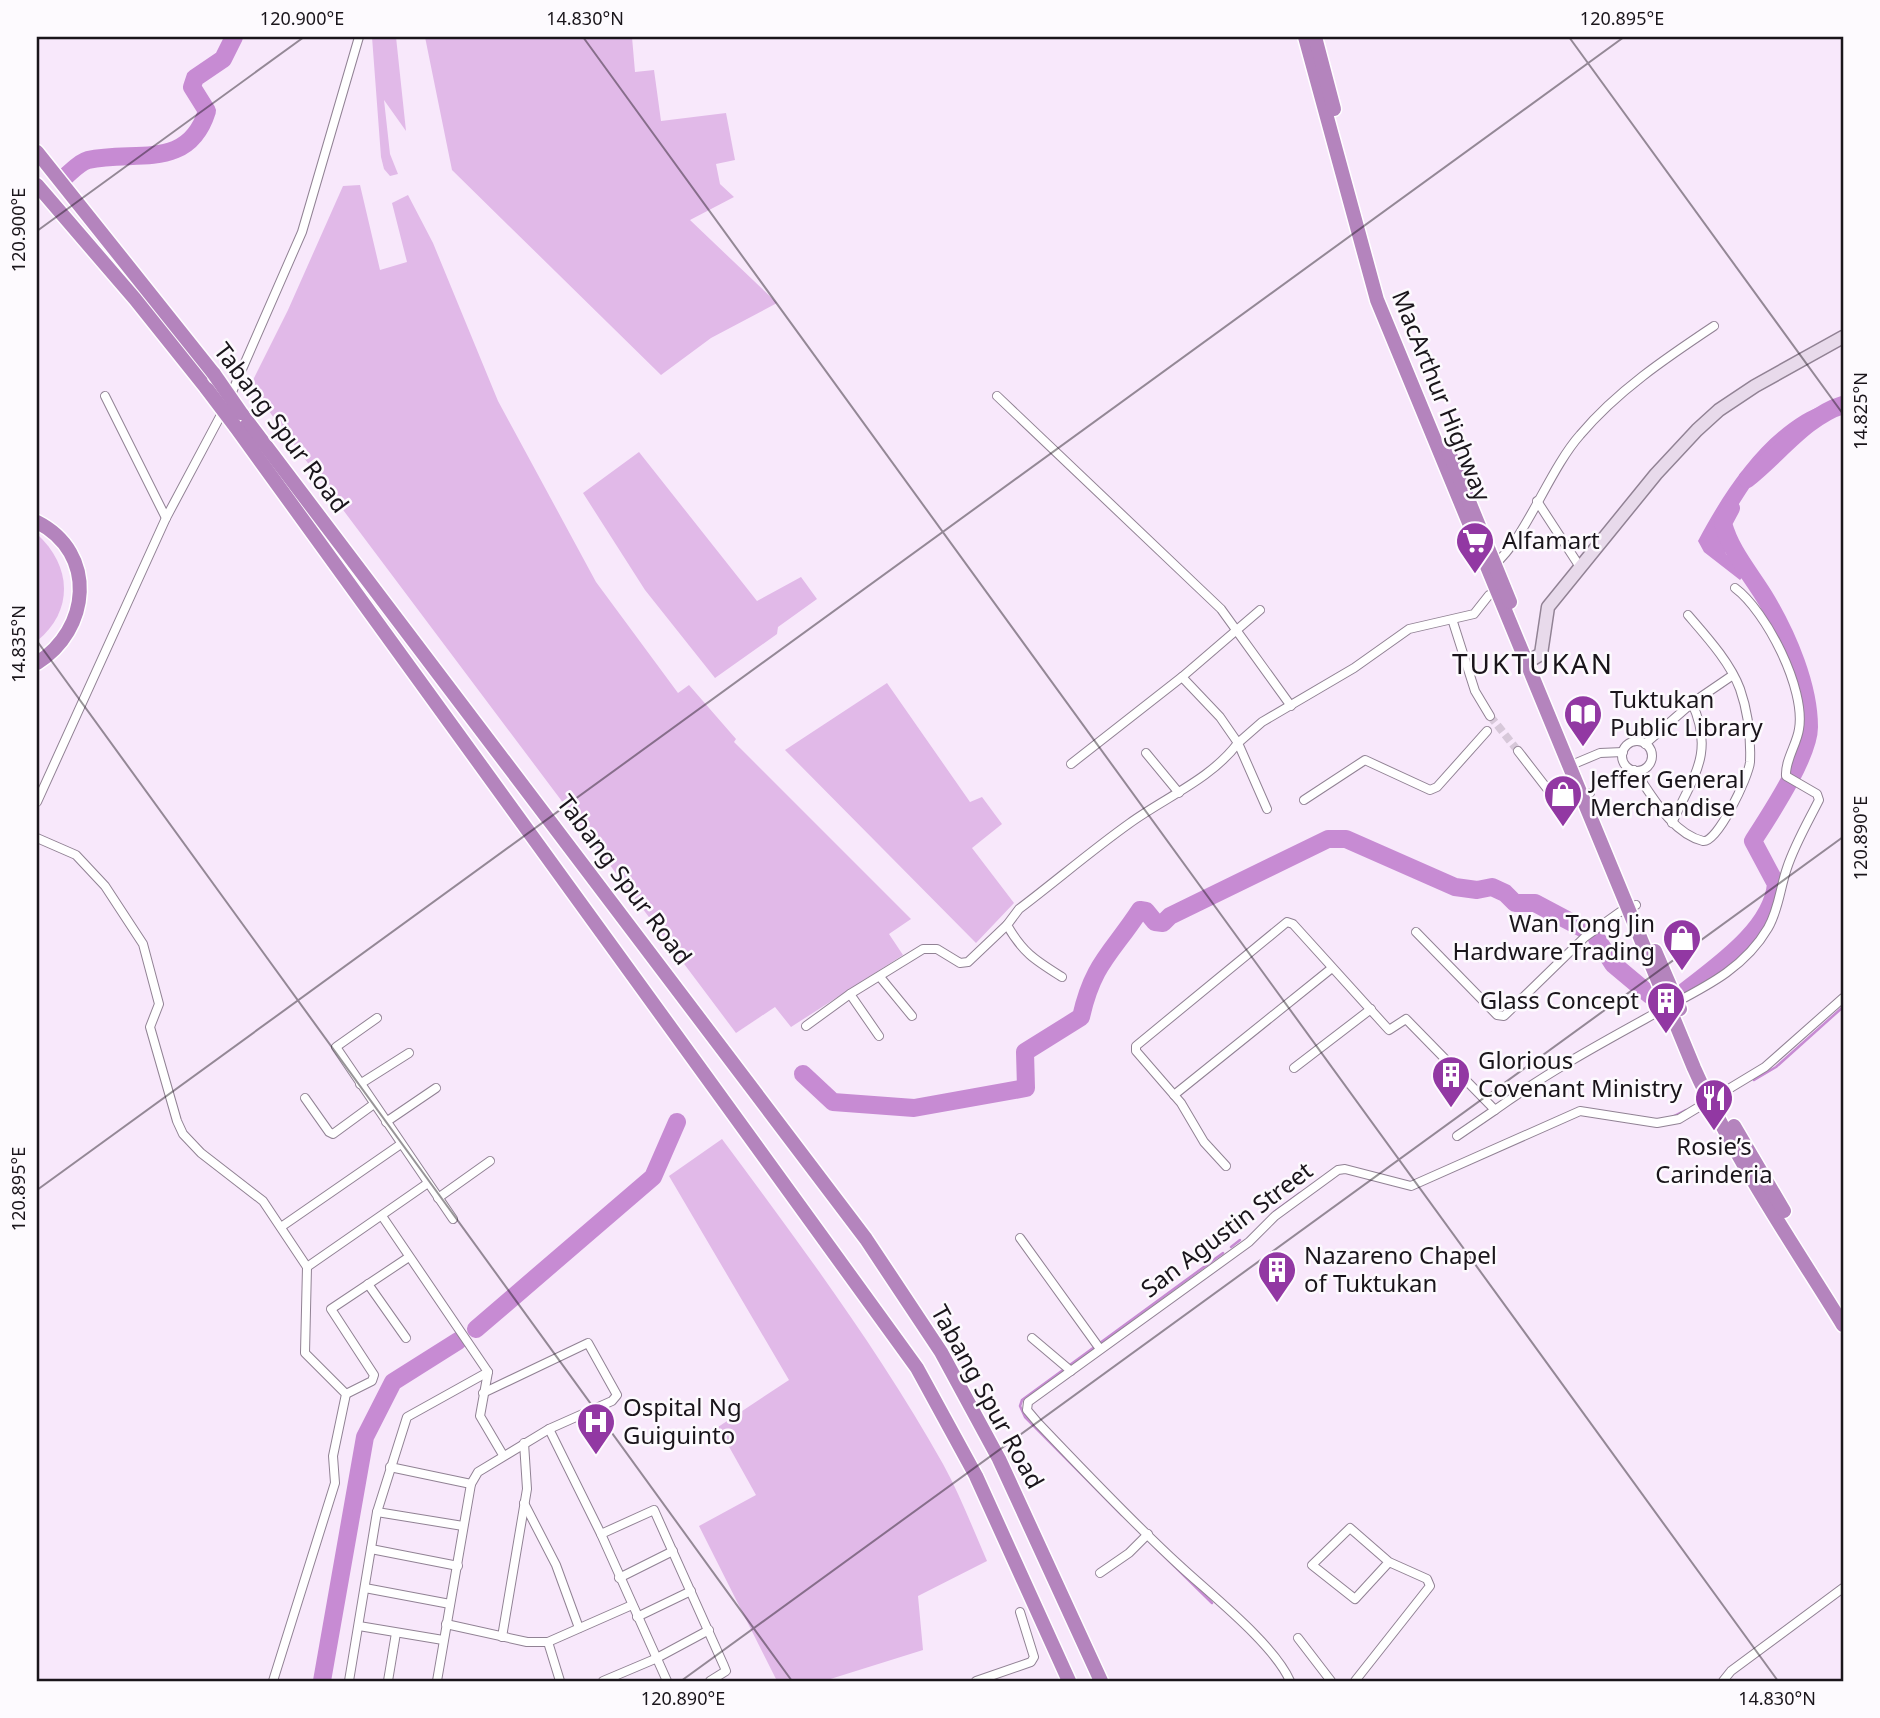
<svg xmlns="http://www.w3.org/2000/svg" width="1880" height="1718" font-family="'Noto Sans',sans-serif">
	<style>
		.green { fill: #e1b9e8 }
		.water { fill: #c78bd3 }
		.lines { fill: none; stroke-linecap: round; stroke-linejoin: round }
		.stream { stroke: #c78bd3; stroke-width: 2.5 }
		.river { stroke: #c78bd3; stroke-width: 18 }
		.street-tunnel { stroke: #d7c8d9; stroke-width: 8; stroke-dasharray: 8 4; stroke-linecap: butt }
		.street-casing { stroke: #918294; stroke-width: 10 }
		.secondary-casing { stroke: #918294; stroke-width: 15 }
		.highway-casing { stroke: #fff; stroke-width: 17 }
		.street { stroke: #fff; stroke-width: 8 }
		.secondary { stroke: #e8daeb; stroke-width: 12 }
		.highway { stroke: #b484bd; stroke-width: 14 }
		.highway-bridge-casing { stroke: #fff; stroke-width: 17; stroke-linecap: butt }
		.highway-bridge { stroke: #b484bd; stroke-width: 14 }
		.ticks { fill: none; stroke: #1a151b; stroke-width: 2; stroke-opacity: 0.45 }
		.labels { text-anchor: middle; stroke-width: 5; stroke-linejoin: round; paint-order: stroke }
		.street-label { font-size: 24px; fill: #1a151b; stroke: #fdfafe }
		.poi-label { font-size: 24px; fill: #1a151b; stroke: #fdfafe; text-anchor: start }
		.quarter-label { font-size: 28px; letter-spacing: 2px; fill: #1a151b; stroke: #fdfafe }
		.neatline { fill: none; stroke: #1a151b; stroke-width: 2.5 }
		.ticks-label { font-size: 18px; text-anchor: middle; fill: #1a151b }
	</style>
	<rect width="100%" height="100%" fill="#f8e8fb"/>
	<g class="green">
		<polygon points="372,37 396,37 406,131 384,100 390,154 398,174 390,176 384,169 381,157"/>
		<polygon points="425,37 632,37 635,72 654,70 661,121 726,113 735,160 716,164 720,184 734,197 690,220 777,303 711,338 661,375 452,170"/>
		<polygon points="360,185 380,270 407,262 392,203 408,195 433,243 498,401 596,582 678,693 689,685 736,739 734,742 911,919 889,934 903,955 791,1027 775,1007 736,1033 250,386 288,310 343,186"/>
		<polygon points="639,452 757,601 801,577 817,599 778,627 777,634 715,678 645,590 583,493"/>
		<path d="M37,534C72,566 74,611 37,641Z"/>
		<polygon points="887,683 970,802 982,797 1002,824 972,848 1014,903 976,943 785,750"/>
		<path d="M722,1139C800,1244 879,1350 943,1464C960,1495 973,1529 987,1561L918,1596L923,1650L824,1681H777L699,1526L756,1495L718,1427L789,1380L669,1176Z"/>
	</g>
	<path class="water" d="M1843,398V411C1775,440 1760,471 1722,531L1726,554L1749,570L1740,580L1704,552L1698,541C1723,494 1756,443 1802,415C1815,407 1830,403 1843,398Z"/>
	<g class="lines">
		<g class="stream">
			<polyline points="1754,1080 1776,1067 1843,1007"/>
			<polyline points="1670,1118 1686,1110"/>
			<polyline points="1274,1212 1300,1193"/>
			<polyline points="1231,1247 1240,1240"/>
			<polyline points="1122,1515 1025,1417 1020,1406 1022,1400 1223,1253"/>
			<polyline points="1157,1549 1212,1603"/>
		</g>
		<g class="river">
			<path d="M66,176C72,171 80,162 88,160C134,149 188,172 207,111L192,87L195,78L223,59L234,37"/>
			<path d="M1747,479C1777,456 1806,416 1843,405"/>
			<polyline points="1597,939 1613,964 1650,995"/>
			<path d="M1684,992C1717,966 1772,929 1776,884L1753,841C1769,816 1809,756 1809,727C1809,686 1788,637 1767,601C1752,575 1731,553 1723,523L1731,508"/>
			<path d="M803,1074L833,1102L914,1108L1026,1088L1025,1052L1081,1017C1093,963 1112,953 1140,910L1146,911L1155,922L1163,923L1170,916L1328,839H1346L1455,887L1477,890L1492,887L1505,893L1515,903H1535L1584,929"/>
			<polyline points="476,1329 653,1177 677,1122"/>
			<polyline points="322,1681 365,1437 393,1382 458,1341"/>
		</g>
		<polyline class="street-tunnel" points="1490,716 1518,751"/>
		<defs>
			<g id="street">
				<polyline points="105,396 166,518"/>
				<polyline points="997,396 1221,609 1291,706"/>
				<polyline points="229,399 302,232 359,37"/>
				<polyline points="1537,501 1580,567"/>
				<path d="M1494,565C1526,538 1549,470 1580,435C1617,391 1666,358 1714,326"/>
				<polyline points="1453,622 1475,691 1490,716"/>
				<polyline points="1182,677 1260,610"/>
				<circle cx="1637" cy="756" r="15"/>
				<polyline points="1645,744 1692,703 1733,675"/>
				<polyline points="1518,751 1559,804 1590,793"/>
				<polyline points="1146,753 1179,793"/>
				<polyline points="1569,766 1600,753 1623,752"/>
				<path d="M1634,770C1652,795 1671,833 1703,841C1717,844 1749,776 1750,762C1751,737 1748,712 1740,689C1730,662 1706,636 1688,615"/>
				<polyline points="1304,800 1365,760 1430,790 1437,787 1487,731"/>
				<polyline points="37,802 166,518 223,411"/>
				<polyline points="1267,809 1238,743 1262,722 1354,668 1409,629 1474,614 1489,595 1501,591"/>
				<path d="M1672,823C1693,776 1715,754 1692,703"/>
				<polyline points="37,838 76,855 105,886 143,944 159,1004 150,1027 177,1121 183,1134 201,1153 263,1201 307,1267 305,1353 346,1394 333,1456 335,1483 273,1681"/>
				<polyline points="1416,932 1497,1015 1504,1016 1585,937 1620,912 1636,905"/>
				<polyline points="880,977 912,1016"/>
				<path d="M1062,977C1035,960 1023,953 1007,925L1019,909C1056,881 1092,850 1130,823C1166,797 1211,779 1238,743L1220,717L1182,677L1071,764"/>
				<polyline points="850,994 879,1036"/>
				<polyline points="377,1018 336,1047 453,1219"/>
				<polyline points="806,1026 850,994 923,949 937,949 960,963 968,962 1007,925"/>
				<polyline points="1294,1068 1371,1009"/>
				<polyline points="360,1084 409,1053"/>
				<polyline points="1174,1095 1332,968"/>
				<polyline points="305,1098 329,1132 333,1134 374,1104"/>
				<polyline points="386,1122 436,1088"/>
				<polyline points="1457,1136 1495,1110"/>
				<path d="M1226,1166L1204,1142L1181,1103L1136,1051V1046L1287,922L1293,924L1389,1030L1406,1019L1495,1110C1542,1076 1594,1047 1645,1019C1690,993 1740,976 1768,928C1779,909 1780,888 1787,868C1795,844 1808,822 1819,800L1817,794L1786,776C1785,760 1797,744 1799,729C1806,689 1766,611 1735,588"/>
				<polyline points="438,1198 490,1161"/>
				<polyline points="382,1216 488,1372 480,1416 503,1455"/>
				<polyline points="281,1227 401,1144"/>
				<polyline points="1020,1238 1100,1349"/>
				<polyline points="307,1267 428,1183"/>
				<polyline points="368,1284 406,1338"/>
				<polyline points="1032,1338 1071,1371"/>
				<polyline points="346,1394 372,1381 374,1375 331,1309 409,1257"/>
				<polyline points="549,1429 601,1534 667,1681"/>
				<polyline points="390,1467 471,1484"/>
				<polyline points="524,1503 556,1565 579,1628"/>
				<polyline points="377,1512 463,1526"/>
				<polyline points="601,1534 654,1510 724,1666 726,1671 710,1681"/>
				<polyline points="371,1549 458,1566"/>
				<polyline points="1100,1573 1129,1553 1148,1534"/>
				<polyline points="619,1578 673,1551"/>
				<polyline points="365,1588 450,1604"/>
				<polyline points="637,1617 691,1591"/>
				<polyline points="446,1624 527,1642 548,1642 632,1605"/>
				<polyline points="359,1626 443,1640"/>
				<polyline points="502,1637 527,1489 524,1443"/>
				<polyline points="1298,1638 1331,1681"/>
				<polyline points="548,1642 560,1681"/>
				<polyline points="349,1681 377,1512 407,1417 488,1372"/>
				<polyline points="388,1681 396,1633"/>
				<polyline points="437,1681 471,1484 478,1472 549,1429 612,1401 617,1395 588,1343 483,1393"/>
				<polyline points="603,1681 655,1659 709,1630"/>
				<polyline points="976,1681 1031,1662 1034,1657 1020,1612"/>
				<path d="M1290,1681C1274,1644 1210,1594 1179,1565C1130,1520 1084,1471 1038,1423L1027,1410L1028,1402L1249,1242L1275,1216L1338,1170L1345,1169L1411,1186L1580,1111L1657,1123L1679,1119L1765,1067L1843,998"/>
				<polyline points="1355,1681 1430,1586 1427,1579 1389,1562 1350,1528 1312,1565 1355,1599 1389,1562"/>
				<polyline points="1723,1681 1731,1671 1843,1588"/>
			</g>
			<polyline id="secondary" points="1526,663 1541,654 1548,607 1656,474 1697,430 1719,410 1755,386 1843,337"/>
			<g id="highway">
				<path d="M1305,37L1377,300L1694,1068C1734,1158 1791,1241 1843,1325"/>
				<polyline points="1315,37 1334,109"/>
				<polyline points="37,152 214,374"/>
				<polyline points="37,185 135,299 207,389"/>
				<polyline points="241,413 866,1239 941,1352 999,1459 1101,1681"/>
				<polyline points="235,426 917,1368 976,1476 1069,1681"/>
				<polyline points="1448,450 1510,602"/>
				<path d="M37,522C98,553 90,630 37,663"/>
				<polyline points="1655,951 1680,1009"/>
				<polyline points="1734,1126 1784,1211"/>
			</g>
		</defs>
		<use href="#street" class="street-casing"/>
		<use href="#secondary" class="secondary-casing"/>
		<use href="#highway" class="highway-casing"/>
		<use href="#street" class="street"/>
		<use href="#secondary" class="secondary"/>
		<use href="#highway" class="highway"/>
		<defs>
			<g id="highway-bridge">
				<polyline points="214,374 241,413"/>
				<polyline points="207,389 235,426"/>
			</g>
		</defs>
		<use href="#highway-bridge" class="highway-bridge-casing"/>
		<use href="#highway-bridge" class="highway-bridge"/>
	</g>
	<path class="ticks" d="M583,37L1778,1681M1569,37L1843,414M37,231L304,37M37,641L792,1681M37,1190L1624,37M681,1681L1843,837"/>
	<defs>
		<symbol id="supermarket-pin" viewBox="-11 -11 22 30"><path d="M0 17L-7.5 6A9.5 9.5 0 1 1 7.5 6Z" fill="#9238a3" stroke="#fdfafe"/><path d="M-6-5.5h2.5l.6 2H6L4.5 2H-2.5L-4.4-4H-6ZM-1.5 3.2a1.3 1.3 0 1 0 .1 0ZM3 3.2a1.3 1.3 0 1 0 .1 0Z" fill="#fff"/></symbol>
		<symbol id="library-pin" viewBox="-11 -11 22 30"><path d="M0 17L-7.5 6A9.5 9.5 0 1 1 7.5 6Z" fill="#9238a3" stroke="#fdfafe"/><path d="M-6-4Q-3-5.5-.7-3.5V5Q-3 3-6 4ZM6-4Q3-5.5 .7-3.5V5Q3 3 6 4Z" fill="#fff"/></symbol>
		<symbol id="shop-pin" viewBox="-11 -11 22 30"><path d="M0 17L-7.5 6A9.5 9.5 0 1 1 7.5 6Z" fill="#9238a3" stroke="#fdfafe"/><path d="M-5-2.5h2.3a2.7 3.5 0 0 1 5.4 0H5L5.5 6h-11ZM-1.5-2.5h3a1.5 2.3 0 0 0-3 0Z" fill="#fff"/></symbol>
		<symbol id="building-pin" viewBox="-11 -11 22 30"><path d="M0 17L-7.5 6A9.5 9.5 0 1 1 7.5 6Z" fill="#9238a3" stroke="#fdfafe"/><path d="M-4-6H4V6H1V3H-1V6H-4ZM-2.5-4.3h1.7v1.8h-1.7ZM.8-4.3h1.7v1.8H.8ZM-2.5-1h1.7V.8h-1.7ZM.8-1h1.7V.8H.8Z" fill="#fff"/></symbol>
		<symbol id="restaurant-pin" viewBox="-11 -11 22 30"><path d="M0 17L-7.5 6A9.5 9.5 0 1 1 7.5 6Z" fill="#9238a3" stroke="#fdfafe"/><path d="M-5-6h1v4h1v-4h1v4h1v-4h1v5L-1.5 .5V6h-2V.5L-5-1ZM5-6V6H3V1.5H1.5Q1.5-4 5-6Z" fill="#fff"/></symbol>
		<symbol id="hospital-pin" viewBox="-11 -11 22 30"><path d="M0 17L-7.5 6A9.5 9.5 0 1 1 7.5 6Z" fill="#9238a3" stroke="#fdfafe"/><path d="M-5-5h3v3.5h4V-5h3V5h-3V1.5h-4V5h-3Z" fill="#fff"/></symbol>
	</defs>
	<g fill-rule="evenodd">
		<use href="#supermarket-pin" x="1453" y="519" width="44" height="60"/>
		<use href="#library-pin" x="1561" y="692" width="44" height="60"/>
		<use href="#shop-pin" x="1541" y="772" width="44" height="60"/>
		<use href="#shop-pin" x="1660" y="916" width="44" height="60"/>
		<use href="#building-pin" x="1644" y="979" width="44" height="60"/>
		<use href="#building-pin" x="1429" y="1053" width="44" height="60"/>
		<use href="#restaurant-pin" x="1692" y="1076" width="44" height="60"/>
		<use href="#building-pin" x="1255" y="1248" width="44" height="60"/>
		<use href="#hospital-pin" x="574" y="1400" width="44" height="60"/>
	</g>
	<g class="labels">
		<g class="street-label">
			<text transform="translate(1441 396) rotate(68)" y="8">MacArthur Highway</text>
			<text transform="translate(281 428) rotate(53)" y="8">Tabang Spur Road</text>
			<text transform="translate(624 880) rotate(53)" y="8">Tabang Spur Road</text>
			<text transform="translate(1227 1230) rotate(-37)" y="8">San Agustin Street</text>
			<text transform="translate(987 1397) rotate(61)" y="8">Tabang Spur Road</text>
		</g>
		<g class="poi-label">
			<text x="1502" y="549">Alfamart</text>
			<text x="1610" y="708">Tuktukan<tspan x="1610" dy="28">Public Library</tspan></text>
			<text x="1590" y="788">Jeffer General<tspan x="1590" dy="28">Merchandise</tspan></text>
			<text x="1655" y="932" text-anchor="end">Wan Tong Jin<tspan x="1655" dy="28">Hardware Trading</tspan></text>
			<text x="1639" y="1009" text-anchor="end">Glass Concept</text>
			<text x="1478" y="1069">Glorious<tspan x="1478" dy="28">Covenant Ministry</tspan></text>
			<text x="1714" y="1155" text-anchor="middle">Rosie’s<tspan x="1714" dy="28">Carinderia</tspan></text>
			<text x="1304" y="1264">Nazareno Chapel<tspan x="1304" dy="28">of Tuktukan</tspan></text>
			<text x="623" y="1416">Ospital Ng<tspan x="623" dy="28">Guiguinto</tspan></text>
		</g>
		<g class="quarter-label">
			<text x="1533" y="674">TUKTUKAN</text>
		</g>
	</g>
	<rect width="1880" height="1718" fill="none" stroke="#fdfafe" stroke-width="77"/>
	<rect x="38" y="38" width="1804" height="1642" class="neatline"/>
	<g class="ticks-label">
		<text x="302" y="25">120.900°E</text>
		<text x="585" y="25">14.830°N</text>
		<text x="1622" y="25">120.895°E</text>
		<text transform="translate(19 230) rotate(-90)" y="6">120.900°E</text>
		<text transform="translate(1861 411) rotate(-90)" y="6">14.825°N</text>
		<text transform="translate(19 644) rotate(-90)" y="6">14.835°N</text>
		<text transform="translate(1861 838) rotate(-90)" y="6">120.890°E</text>
		<text transform="translate(19 1189) rotate(-90)" y="6">120.895°E</text>
		<text x="683" y="1705">120.890°E</text>
		<text x="1777" y="1705">14.830°N</text>
	</g>
</svg>
